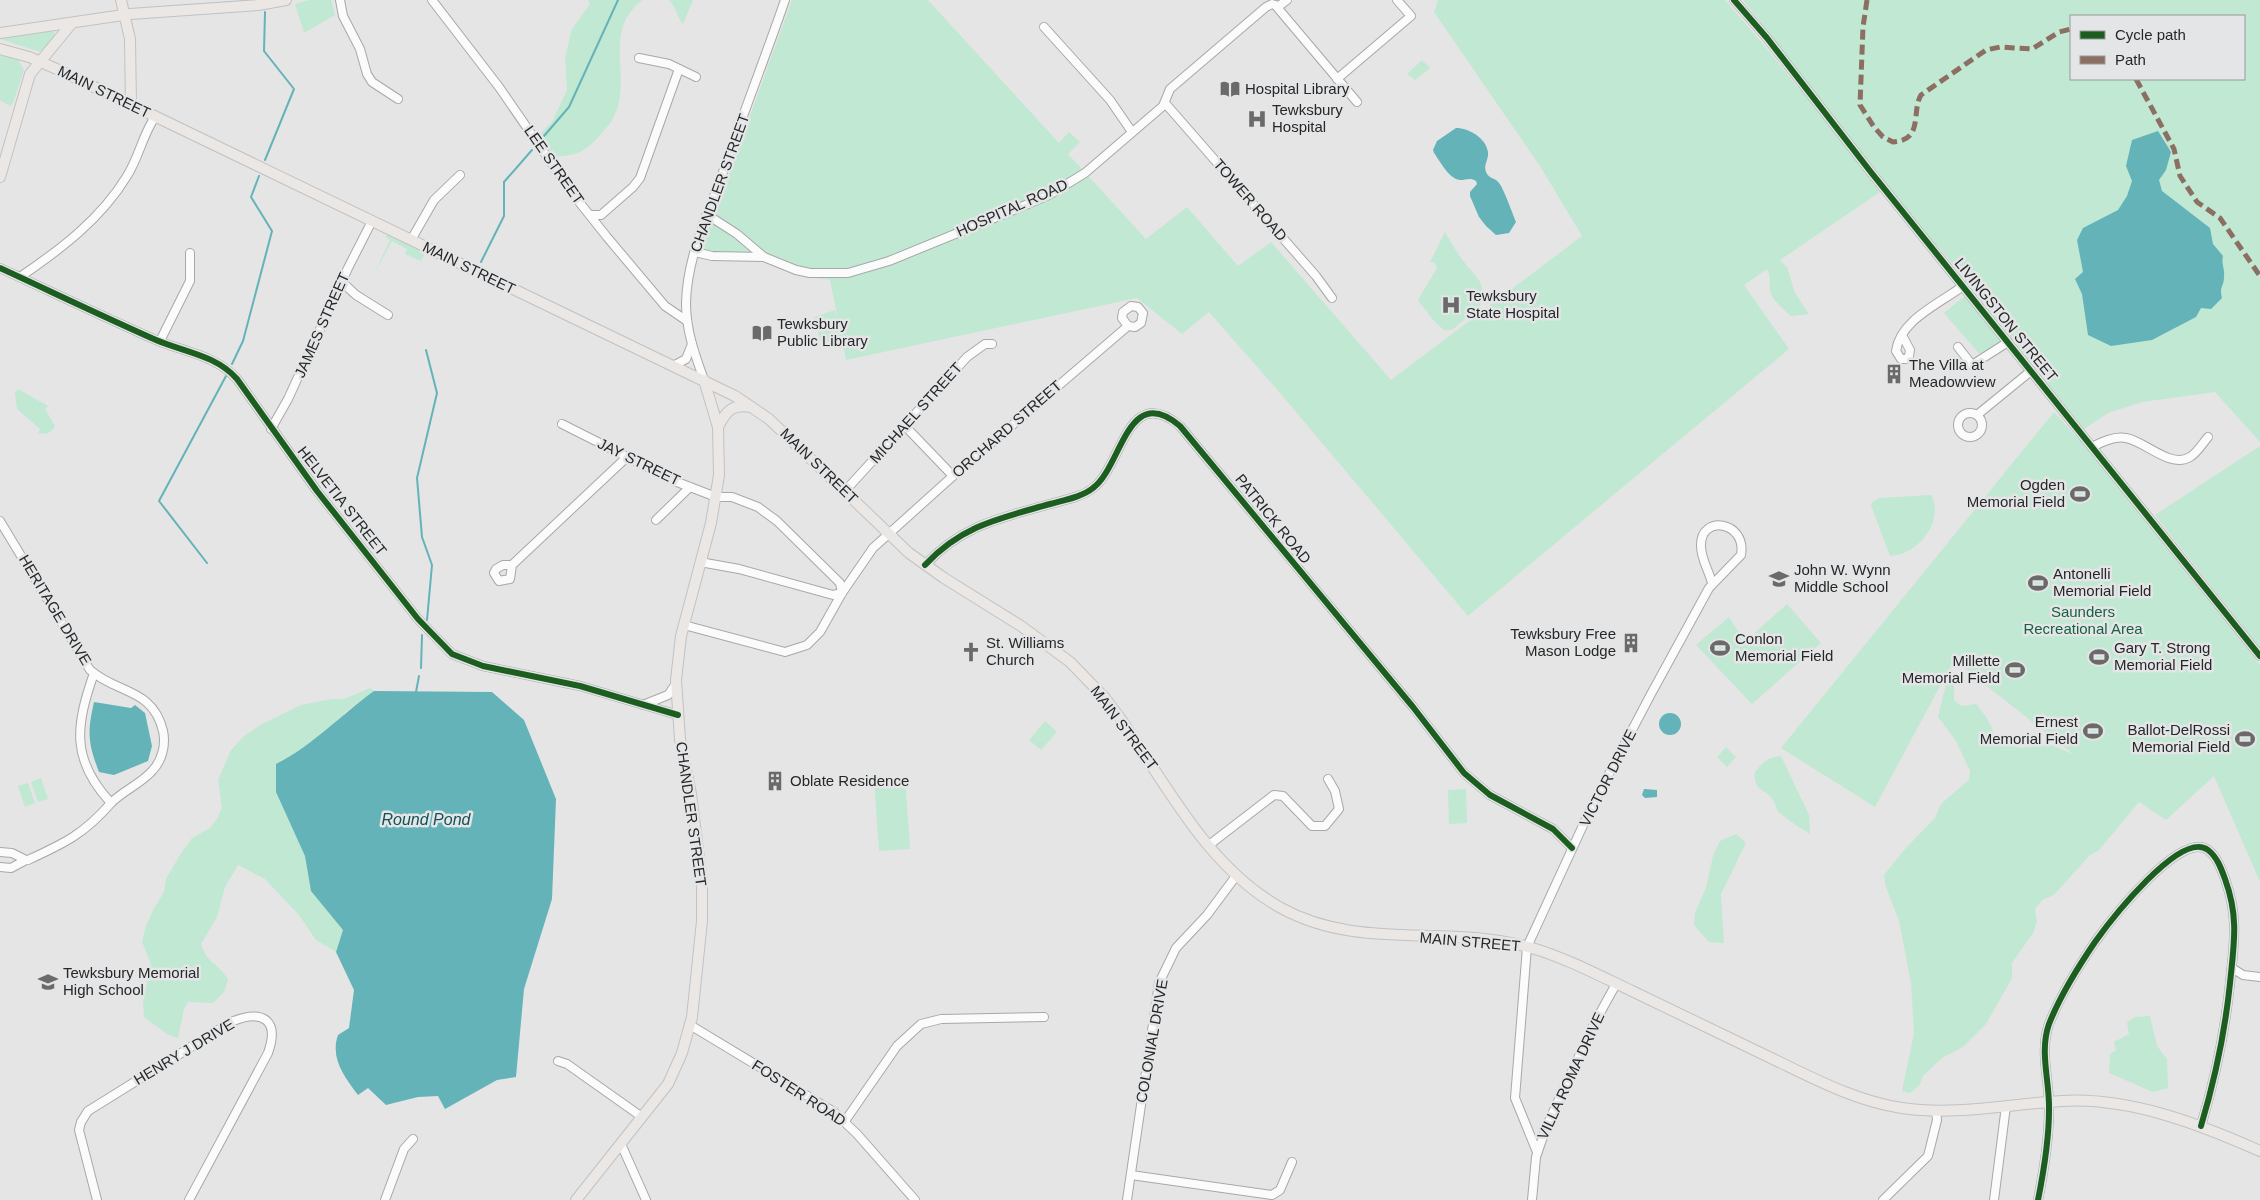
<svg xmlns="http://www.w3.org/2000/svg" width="2260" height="1200" font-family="Helvetica,sans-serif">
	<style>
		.green { fill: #c1e8d2; fill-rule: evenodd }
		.water { fill: #63b3b9 }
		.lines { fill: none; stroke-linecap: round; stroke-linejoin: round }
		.stream { stroke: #63b3b9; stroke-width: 2 }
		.minor-casing { stroke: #a8a8a9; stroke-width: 10 }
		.major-casing { stroke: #c2c2c2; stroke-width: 12 }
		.minor { stroke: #fbfbfb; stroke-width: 8 }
		.major { stroke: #ebe7e4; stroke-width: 10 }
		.quiet { stroke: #8d6e63; stroke-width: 5; stroke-dasharray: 10 5; stroke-linecap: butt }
		.cycleway-casing { stroke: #e4e5e6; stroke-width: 9 }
		.cycleway { stroke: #1b5e20; stroke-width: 6 }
		.labels { text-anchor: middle; stroke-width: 5; stroke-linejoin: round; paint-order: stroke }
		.poi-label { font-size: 15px; fill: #272728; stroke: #e4e5e6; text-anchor: start }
		.street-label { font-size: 15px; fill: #272728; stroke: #e4e5e6 }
		.park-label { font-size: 15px; fill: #166341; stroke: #e4e5e6 }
		.water-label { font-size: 16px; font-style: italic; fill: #125155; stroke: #e4e5e6 }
	</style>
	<rect width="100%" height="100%" fill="#e5e5e5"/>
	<g class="green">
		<polygon points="309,0 331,0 335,15 304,33 295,4"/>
		<path d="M588,0H642C600,34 635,77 613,119C610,124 605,129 601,134C583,154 578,155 551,157L539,135L552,122L567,90L565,58L572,29L590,4Z"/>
		<path d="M669,0H693L683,24C676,16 677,8 669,0Z"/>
		<path d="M792,0H928L1059,143L1069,132L1080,142L1068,154L1146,239L1187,207L1238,266L1271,242L1391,380L1582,236L1540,166L1434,12L1438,0H1725L1764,45L1800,90L1801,89L1880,192L1780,260L1787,267L1795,293L1809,314L1791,316C1785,310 1774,302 1771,294C1768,285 1772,278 1767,269L1744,285L1789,349L1468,616L1280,393L1209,312L1182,334L1137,298L846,360L842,339L821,343L814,317L835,310L838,319L830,280L807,277L762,261L698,259Z"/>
		<path d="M1743,0H2260V442L2215,392L2142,402L2108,413L2084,429L1939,247L1934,245ZM2071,16H2244V79H2071Z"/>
		<polygon points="52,31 55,33 55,36 40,52 0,39 0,34"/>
		<polygon points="0,55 18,60 24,70 13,103 10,106 0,100"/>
		<polygon points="1422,60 1430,68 1415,80 1407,74"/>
		<path d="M1445,232C1451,242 1457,253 1464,262C1478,280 1487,282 1480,306L1452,330H1444L1434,321L1418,300L1437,268L1435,263L1430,262Z"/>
		<polygon points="387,234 425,253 421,261 405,254 407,249 392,241 373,276 390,240 386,237"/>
		<polygon points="1965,296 2002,342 1983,358 1944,313"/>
		<path d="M18,389L48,406L45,409L55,426C51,433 46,435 38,433L40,429L17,409L15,393Z"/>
		<path d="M2054,412L2083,444L2260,665V882L2214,776L2166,820L2139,802L2099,850L2089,856L2054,895L2042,900L2035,909L2037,922L2033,933L2012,963V978L1986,1024L1963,1047L1942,1058L1923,1076L1919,1086L1910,1093L1902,1091L1914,1034L1911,983L1899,921L1886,887L1884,875L1905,849L1935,818L1941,804L1969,780L1970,771L1956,741L1938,717L1947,680L1954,685V700L1961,706L1976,704C1985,715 1994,726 1995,741L2021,748L2051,745L2073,754L1954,660L1875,807L1781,748Z"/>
		<polygon points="2260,446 2260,648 2155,515"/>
		<path d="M1931,495C1945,521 1918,555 1890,556L1871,505L1872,502L1879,498Z"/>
		<polygon points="1787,604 1821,643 1752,704 1696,645 1729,617 1740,634 1742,644"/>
		<path d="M370,688L374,691L344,713L343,930L336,952L316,940L299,915L265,879L238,865L225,887L217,917L201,944C208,966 219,962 228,980L224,992L213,1003L188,1002L184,1009L178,1038L167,1034L144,1017L143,1002L151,964L142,942L146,926L153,910L164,892L166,879L180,855L192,838L210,828L217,819L222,808L218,780L231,750L243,737L260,725L301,705L332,699H344Z"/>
		<polygon points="1045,721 1057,732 1041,750 1029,740"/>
		<polygon points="1726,747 1736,757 1727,767 1717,757"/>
		<path d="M1781,756L1809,815L1810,834C1802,829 1783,817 1778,811C1775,806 1775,801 1771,797C1761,787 1756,791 1754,774C1761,763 1768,757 1781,756Z"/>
		<polygon points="905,777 910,849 879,851 874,779"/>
		<polygon points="41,778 48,799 38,802 31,782"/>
		<polygon points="28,783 35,803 25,807 18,786"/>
		<polygon points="1466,789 1467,823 1449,824 1448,790"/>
		<polygon points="1736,834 1746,843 1721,894 1724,943 1709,942 1694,925 1695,913 1706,888 1713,856 1720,841"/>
		<polygon points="2150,1016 2157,1046 2167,1059 2168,1088 2153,1092 2109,1073 2110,1054 2116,1050 2114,1042 2129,1034 2127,1022 2135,1017"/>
	</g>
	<g class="water">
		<path d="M1456,128C1469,128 1486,138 1488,152C1489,161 1482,165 1487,174C1490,179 1496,178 1499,183C1504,189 1513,215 1516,222L1509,233L1496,235L1486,226L1479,217L1470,196V192L1477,184L1476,181C1470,177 1466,180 1460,180C1449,179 1440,161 1434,153L1433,150L1437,141Z"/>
		<path d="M2158,131L2171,152L2166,170L2159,180L2162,191L2210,228L2213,244L2223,256C2221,264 2225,269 2224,277C2224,287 2219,286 2222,298L2211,309L2201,308L2196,317L2152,340L2111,346L2088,335L2082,294L2075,279L2083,272L2077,240L2083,228L2118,210L2127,196L2132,181L2126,166L2132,140Z"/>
		<path d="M374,691L492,692L524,720L556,799L552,899L524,989L516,1077L497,1080L445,1109L438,1096L418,1097L386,1105L368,1088L358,1095C344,1076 330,1058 338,1035L349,1028L354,990L336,952L343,930L311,891L305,856L276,792V764C312,746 341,715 374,691Z"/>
		<path d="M94,702L131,708L135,705L145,713L152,746L148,761L114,775L99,772C88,743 87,733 94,702Z"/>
		<circle cx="1670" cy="724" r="11"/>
		<polygon points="1644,789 1657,790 1657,797 1645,798 1642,795"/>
	</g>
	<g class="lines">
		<g class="stream">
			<polyline points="265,12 264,51 294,89 265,160"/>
			<polyline points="544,136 569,107 618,0"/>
			<polyline points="481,262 504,216 504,182 532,150"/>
			<polyline points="426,350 437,393 417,478 422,537 432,565 427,620"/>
			<polyline points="232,364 243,341 272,231 251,197 259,176"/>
			<polyline points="207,563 159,501 226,376"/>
			<polyline points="421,668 422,635"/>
			<polyline points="416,692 419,676"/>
		</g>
		<defs>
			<g id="minor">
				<polyline points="340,0 343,16 360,49 367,74 372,82 398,99"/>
				<polyline points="432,0 499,87 572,193 607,237 665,306 687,321"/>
				<polyline points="1734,0 1767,38 1870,171 2260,656"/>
				<polyline points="1276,6 1357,102"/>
				<polyline points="1044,27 1110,100 1132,132"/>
				<polyline points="639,58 669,64 696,77"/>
				<polyline points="1337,79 1411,16 1397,0"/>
				<polyline points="1165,103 1316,276 1332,298"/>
				<polyline points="706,214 737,234 764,257"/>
				<polyline points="590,215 601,215 633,187 640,178 679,69"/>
				<polyline points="411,240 434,200 460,175"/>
				<polyline points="695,252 712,256 764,257 796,270 810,273 848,273 889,261 1009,212 1049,195 1085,173 1163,106 1170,89 1266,7 1272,4 1279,6 1287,0"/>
				<path d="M0,268C52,292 104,317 156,340C184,352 216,355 237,379L317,491L418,619L452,654L483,666L580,686L678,715"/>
				<path d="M20,277C61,249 101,219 127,176C139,157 143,134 155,117"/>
				<polyline points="342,282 356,295 388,315"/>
				<path d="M1902,335L1910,350L1909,356L1906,359H1901L1896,351C1900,320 1939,304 1963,286"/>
				<polyline points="160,341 190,281 190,253"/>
				<polyline points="1958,347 1972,365 2008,342"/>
				<polyline points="673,366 686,359 692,344"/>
				<path d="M704,380C695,355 686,331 686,303C687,257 708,214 723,172C743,114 765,58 785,0"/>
				<circle cx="1970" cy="425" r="12"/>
				<polyline points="1977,415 2031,371"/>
				<polyline points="562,424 677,482 716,497 732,497 758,507 777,521 840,583 842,593 833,595 739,569 700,562"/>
				<polyline points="905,426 953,476"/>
				<polyline points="271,429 288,399 348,268 372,221"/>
				<path d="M2092,447C2102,442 2114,436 2126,438C2145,441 2170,469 2190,457C2197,453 2203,443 2208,437"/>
				<polyline points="845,491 967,357 985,344 992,344"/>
				<polyline points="656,520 690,487"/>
				<path d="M0,521L90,670C117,694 153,688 163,731C166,745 162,760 153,770C141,784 124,790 111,803C70,759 76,725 94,673"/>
				<polyline points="512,565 510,579 499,581 494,573 496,569 503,565 512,565 627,457"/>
				<path d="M925,565C962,525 1001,518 1050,504C1064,500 1082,497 1093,488C1122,467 1127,381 1180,426L1413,707L1464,773L1490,795L1553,829L1572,848"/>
				<polyline points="684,625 785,652 807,645 820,632 842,593 873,548 953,476 1128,326 1135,327 1141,323 1143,313 1138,307 1131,306 1123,312 1122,318 1128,326"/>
				<polyline points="643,705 668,695 675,685"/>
				<polyline points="1209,845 1274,795 1283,796 1312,826 1325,826 1339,809 1335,791 1328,779"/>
				<polyline points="0,852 12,853 26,860 11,868 0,867"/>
				<path d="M28,860C65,843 84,834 111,803"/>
				<polyline points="2232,968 2243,975 2260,977"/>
				<polyline points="690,1025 834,1112 857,1134 915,1200"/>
				<polyline points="558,1061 567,1064 642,1117"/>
				<polyline points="845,1121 897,1046 921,1024 941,1019 1044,1017"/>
				<polyline points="621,1144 646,1200"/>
				<path d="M1537,1152L1515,1098L1527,947L1591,808L1651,694L1709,588L1741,555C1747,521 1700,514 1701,546C1701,559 1709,571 1712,583"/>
				<polyline points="1131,1175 1272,1195 1280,1190 1292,1162"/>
				<path d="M97,1200L79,1130L81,1122L88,1111L231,1022C262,1009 280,1019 268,1053L189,1200"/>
				<polyline points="385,1200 404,1149 413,1139"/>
				<polyline points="1127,1200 1159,983 1176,948 1207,915 1236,876"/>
				<polyline points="1532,1200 1536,1157 1547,1125 1594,1024 1616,984"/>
				<polyline points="1883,1200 1928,1156 1937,1120 1936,1111"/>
				<polyline points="1994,1200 2006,1106"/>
				<path d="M2038,1200C2044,1170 2049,1141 2049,1110C2050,1082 2039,1052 2049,1024C2060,996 2078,967 2095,942C2110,921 2181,829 2208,850C2217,857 2221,868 2225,879C2239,917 2234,944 2230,983C2225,1032 2215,1079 2201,1126"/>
			</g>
			<g id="major">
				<polyline points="121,0 130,39 131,105"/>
				<polyline points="0,33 130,14 258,5 286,0"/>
				<path d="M0,49L29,57L59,70L735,396L769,419L909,553L944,578L1021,626L1070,662L1105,698L1120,718C1167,785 1207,867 1281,908C1361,952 1448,923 1532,948C1566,958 1600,976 1632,991C1678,1013 1725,1036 1771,1058C1813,1078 1855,1101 1902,1108C1956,1116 2009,1104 2062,1101C2130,1097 2199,1124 2260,1151"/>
				<polyline points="0,177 30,74 72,23"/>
				<path d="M718,427C726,411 732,404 751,407"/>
				<polyline points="576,1200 668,1084 682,1053 692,1017 702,921 702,882 691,794 680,739 676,680 681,636 711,523 719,475 718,427 704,380"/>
			</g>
		</defs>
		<use href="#minor" class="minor-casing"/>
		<use href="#major" class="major-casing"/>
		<use href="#minor" class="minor"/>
		<use href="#major" class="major"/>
		<g class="quiet">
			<path d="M1867,0L1863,27L1860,105L1874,127L1883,137L1893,142C1924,140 1911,112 1921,95L1986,50L2000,47L2032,49L2059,32L2071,29"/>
			<polyline points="2136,79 2174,149 2180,176 2197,202 2220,218 2260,276"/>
		</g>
		<defs>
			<g id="cycleway">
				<polyline points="1734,0 1767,38 1870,171 2260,656"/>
				<path d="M0,268C52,292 104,317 156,340C184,352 216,355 237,379L317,491L418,619L452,654L483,666L580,686L678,715"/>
				<path d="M925,565C962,525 1001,518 1050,504C1064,500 1082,497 1093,488C1122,467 1127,381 1180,426L1413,707L1464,773L1490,795L1553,829L1572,848"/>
				<path d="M2038,1200C2044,1170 2049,1141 2049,1110C2050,1082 2039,1052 2049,1024C2060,996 2078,967 2095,942C2110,921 2181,829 2208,850C2217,857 2221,868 2225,879C2239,917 2234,944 2230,983C2225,1032 2215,1079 2201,1126"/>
			</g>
		</defs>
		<use href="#cycleway" class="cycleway-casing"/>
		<use href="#cycleway" class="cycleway"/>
	</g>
	<defs>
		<symbol id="library-bare" viewBox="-9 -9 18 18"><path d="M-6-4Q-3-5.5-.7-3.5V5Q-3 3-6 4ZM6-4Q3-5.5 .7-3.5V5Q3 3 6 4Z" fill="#6a6a6a" stroke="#e4e5e6" stroke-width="2.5" paint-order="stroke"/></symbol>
		<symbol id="hospital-bare" viewBox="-9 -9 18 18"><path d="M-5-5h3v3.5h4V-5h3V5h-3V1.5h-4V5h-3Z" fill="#6a6a6a" stroke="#e4e5e6" stroke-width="2.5" paint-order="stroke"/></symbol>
		<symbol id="building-bare" viewBox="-9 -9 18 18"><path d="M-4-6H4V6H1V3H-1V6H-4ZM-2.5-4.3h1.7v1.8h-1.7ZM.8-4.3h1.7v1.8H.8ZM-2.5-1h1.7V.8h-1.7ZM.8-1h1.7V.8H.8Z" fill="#6a6a6a" stroke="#e4e5e6" stroke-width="2.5" paint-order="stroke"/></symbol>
		<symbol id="stadium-bare" viewBox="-9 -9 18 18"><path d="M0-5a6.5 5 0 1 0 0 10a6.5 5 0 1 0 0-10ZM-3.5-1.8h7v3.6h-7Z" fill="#6a6a6a" stroke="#e4e5e6" stroke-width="2.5" paint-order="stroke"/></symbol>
		<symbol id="school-bare" viewBox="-9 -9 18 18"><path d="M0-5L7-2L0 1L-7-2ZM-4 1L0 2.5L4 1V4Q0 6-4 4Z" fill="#6a6a6a" stroke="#e4e5e6" stroke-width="2.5" paint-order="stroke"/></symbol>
		<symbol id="church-bare" viewBox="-9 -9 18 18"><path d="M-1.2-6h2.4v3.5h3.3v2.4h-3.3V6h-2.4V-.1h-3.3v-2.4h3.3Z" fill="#6a6a6a" stroke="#e4e5e6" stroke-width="2.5" paint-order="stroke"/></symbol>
	</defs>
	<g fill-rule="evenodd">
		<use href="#library-bare" x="1216" y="75" width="28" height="28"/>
		<use href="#hospital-bare" x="1243" y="105" width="28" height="28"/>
		<use href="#hospital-bare" x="1437" y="291" width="28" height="28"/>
		<use href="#library-bare" x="748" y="319" width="28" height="28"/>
		<use href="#building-bare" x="1880" y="360" width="28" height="28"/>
		<use href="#stadium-bare" x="2066" y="480" width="28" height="28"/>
		<use href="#school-bare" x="1765" y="565" width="28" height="28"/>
		<use href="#stadium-bare" x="2024" y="569" width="28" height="28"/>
		<use href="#building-bare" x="1617" y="629" width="28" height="28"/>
		<use href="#stadium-bare" x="1706" y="634" width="28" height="28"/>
		<use href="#church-bare" x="957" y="638" width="28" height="28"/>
		<use href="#stadium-bare" x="2085" y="643" width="28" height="28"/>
		<use href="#stadium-bare" x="2001" y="656" width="28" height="28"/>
		<use href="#stadium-bare" x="2079" y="717" width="28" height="28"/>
		<use href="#stadium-bare" x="2231" y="725" width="28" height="28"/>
		<use href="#building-bare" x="761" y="767" width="28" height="28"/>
		<use href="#school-bare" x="34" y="968" width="28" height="28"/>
	</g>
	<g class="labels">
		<g class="poi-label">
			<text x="1245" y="94">Hospital Library</text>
			<text x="1272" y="115">Tewksbury<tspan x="1272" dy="17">Hospital</tspan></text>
			<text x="1466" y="301">Tewksbury<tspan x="1466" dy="17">State Hospital</tspan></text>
			<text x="777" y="329">Tewksbury<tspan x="777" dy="17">Public Library</tspan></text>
			<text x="1909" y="370">The Villa at<tspan x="1909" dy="17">Meadowview</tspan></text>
			<text x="2065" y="490" text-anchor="end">Ogden<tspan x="2065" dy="17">Memorial Field</tspan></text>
			<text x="1794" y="575">John W. Wynn<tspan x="1794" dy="17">Middle School</tspan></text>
			<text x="2053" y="579">Antonelli<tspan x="2053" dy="17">Memorial Field</tspan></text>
			<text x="1616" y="639" text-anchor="end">Tewksbury Free<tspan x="1616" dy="17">Mason Lodge</tspan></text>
			<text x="1735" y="644">Conlon<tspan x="1735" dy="17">Memorial Field</tspan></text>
			<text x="986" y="648">St. Williams<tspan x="986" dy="17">Church</tspan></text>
			<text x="2114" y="653">Gary T. Strong<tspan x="2114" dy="17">Memorial Field</tspan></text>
			<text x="2000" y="666" text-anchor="end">Millette<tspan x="2000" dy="17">Memorial Field</tspan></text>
			<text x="2078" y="727" text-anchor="end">Ernest<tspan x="2078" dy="17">Memorial Field</tspan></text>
			<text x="2230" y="735" text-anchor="end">Ballot-DelRossi<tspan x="2230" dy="17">Memorial Field</tspan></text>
			<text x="790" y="786">Oblate Residence</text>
			<text x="63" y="978">Tewksbury Memorial<tspan x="63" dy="17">High School</tspan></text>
		</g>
		<g class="street-label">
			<text transform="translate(104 92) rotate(26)" y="5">MAIN STREET</text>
			<text transform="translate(554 165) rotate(55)" y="5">LEE STREET</text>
			<text transform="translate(720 183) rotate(-70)" y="5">CHANDLER STREET</text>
			<text transform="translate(1250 200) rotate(49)" y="5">TOWER ROAD</text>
			<text transform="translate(1012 208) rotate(-24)" y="5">HOSPITAL ROAD</text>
			<text transform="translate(469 268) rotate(26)" y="5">MAIN STREET</text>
			<text transform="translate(2006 320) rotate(51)" y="5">LIVINGSTON STREET</text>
			<text transform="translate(322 325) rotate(-66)" y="5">JAMES STREET</text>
			<text transform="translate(916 413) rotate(-48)" y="5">MICHAEL STREET</text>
			<text transform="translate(1007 429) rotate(-41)" y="5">ORCHARD STREET</text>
			<text transform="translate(639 462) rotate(26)" y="5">JAY STREET</text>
			<text transform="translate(819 466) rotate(44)" y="5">MAIN STREET</text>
			<text transform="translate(342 501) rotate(52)" y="5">HELVETIA STREET</text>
			<text transform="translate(1273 519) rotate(51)" y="5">PATRICK ROAD</text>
			<text transform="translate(55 610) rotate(59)" y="5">HERITAGE DRIVE</text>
			<text transform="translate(1124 728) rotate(53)" y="5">MAIN STREET</text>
			<text transform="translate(1608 778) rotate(-63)" y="5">VICTOR DRIVE</text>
			<text transform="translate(691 814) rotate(82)" y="5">CHANDLER STREET</text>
			<text transform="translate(1470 942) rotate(5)" y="5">MAIN STREET</text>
			<text transform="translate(1152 1041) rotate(-80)" y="5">COLONIAL DRIVE</text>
			<text transform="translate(184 1052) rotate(-31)" y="5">HENRY J DRIVE</text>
			<text transform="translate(1571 1076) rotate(-65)" y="5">VILLA ROMA DRIVE</text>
			<text transform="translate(799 1093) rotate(33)" y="5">FOSTER ROAD</text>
		</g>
		<g class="park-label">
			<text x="2083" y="617">Saunders<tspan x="2083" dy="17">Recreational Area</tspan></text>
		</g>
		<g class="water-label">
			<text x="426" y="825">Round Pond</text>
		</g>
	</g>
	<rect x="2070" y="15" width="175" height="65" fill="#e4e5e6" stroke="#98999a"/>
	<rect x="2080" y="31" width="25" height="8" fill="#1b5e20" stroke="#98999a"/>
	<text x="2115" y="40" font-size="15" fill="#272728">Cycle path</text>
	<rect x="2080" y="56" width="25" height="8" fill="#8d6e63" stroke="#98999a"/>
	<text x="2115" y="65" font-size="15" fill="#272728">Path</text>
</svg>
